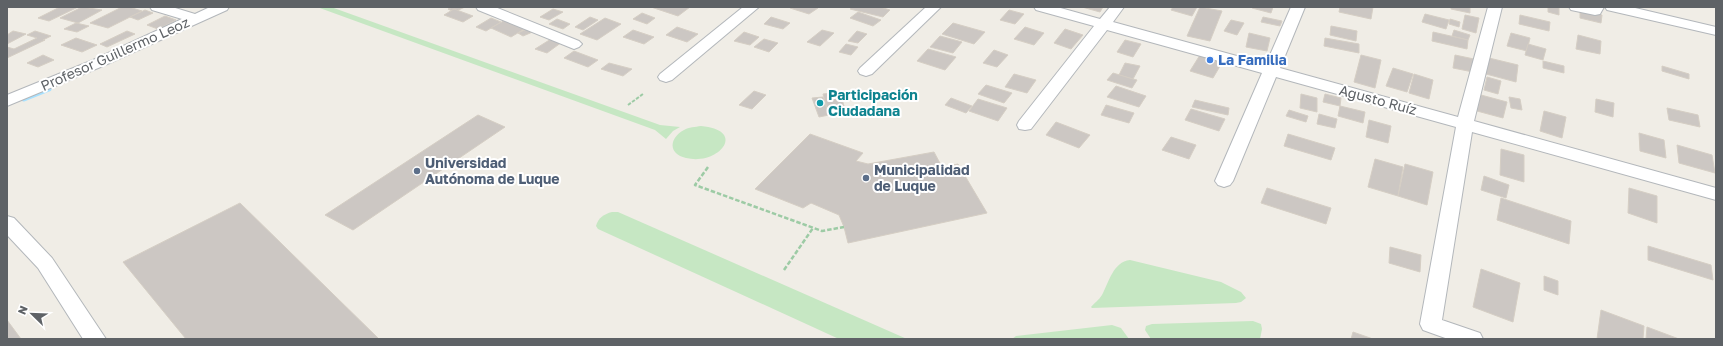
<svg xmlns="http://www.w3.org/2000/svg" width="1723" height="346" font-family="'Golos Text',sans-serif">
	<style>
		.green { fill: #c6e7c3 }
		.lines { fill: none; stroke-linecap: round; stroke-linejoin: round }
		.stream { stroke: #a7e1ff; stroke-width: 5 }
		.building { fill: #ccc7c3; stroke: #d5cec4 }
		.minor-casing { stroke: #b3b7bb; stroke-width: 2 }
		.path-far1 { stroke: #9dcba5; stroke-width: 2; stroke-dasharray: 3.5 1.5; stroke-linecap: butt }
		.path { stroke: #9dcba5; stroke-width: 2.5; stroke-dasharray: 4.5 2; stroke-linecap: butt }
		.minor { fill: #fff; fill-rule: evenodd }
		.shop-dot { fill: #3f7fe0; stroke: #fff; stroke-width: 1.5 }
		.culture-dot { fill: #0f9aa8; stroke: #fff; stroke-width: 1.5 }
		.service-dot { fill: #5c6f8a; stroke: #fff; stroke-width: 1.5 }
		.labels { text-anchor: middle; stroke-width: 4; stroke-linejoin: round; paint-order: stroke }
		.street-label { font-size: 14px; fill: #5e6266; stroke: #fff }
		.shop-label { font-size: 14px; font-weight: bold; fill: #366cbe; stroke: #fff; text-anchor: start }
		.culture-label { font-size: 14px; font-weight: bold; fill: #0d838f; stroke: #fff; text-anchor: start }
		.service-label { font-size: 14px; font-weight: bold; fill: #4e5e75; stroke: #fff; text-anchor: start }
	</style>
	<rect width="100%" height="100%" fill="#f0ede6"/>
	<g class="green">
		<polygon points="317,7 331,7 660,125 680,127 673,131 666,139 655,130"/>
		<path d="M701,126C748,130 719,166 686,158C668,154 669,138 684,130C689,127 695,127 701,126Z"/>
		<path d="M612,212H618L907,339H839L598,229L596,226C598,218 604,214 612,212Z"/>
		<path d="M1130,260L1221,282L1241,292L1246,298L1241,302L1236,303L1092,308L1091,307C1094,303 1099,300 1102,295C1109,282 1113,262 1130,260Z"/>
		<polygon points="1253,321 1261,324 1262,329 1260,339 1151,339 1145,330 1146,326 1152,324"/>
		<polygon points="1112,325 1121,328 1129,339 1012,339 1016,336"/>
	</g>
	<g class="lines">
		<polyline class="stream" points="24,99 49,89"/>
	</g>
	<g class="building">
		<polygon points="60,7 78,7 49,21 38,18"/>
		<polygon points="82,7 102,10 78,23 60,18"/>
		<polygon points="122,7 129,7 142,11 108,28 90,23"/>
		<polygon points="453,7 465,7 454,12 448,9"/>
		<polygon points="651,7 690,7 678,16"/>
		<polygon points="791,7 816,7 818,8 809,14 790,8"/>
		<polygon points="852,7 880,7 890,10 883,17 850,9"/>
		<polygon points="1082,7 1103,7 1100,12"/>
		<polygon points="1173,7 1197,7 1192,16 1171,10"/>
		<polygon points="1200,7 1222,11 1210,41 1187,36"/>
		<polygon points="1252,7 1273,7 1271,13 1252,8"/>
		<polygon points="1340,7 1373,7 1371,19 1339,12"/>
		<polygon points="1451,7 1470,7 1470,13 1451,9"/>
		<polygon points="1548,7 1559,7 1559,15 1548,12"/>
		<polygon points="454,9 473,16 463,22 444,15"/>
		<polygon points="553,9 563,12 549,20 540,17"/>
		<polygon points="145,10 153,13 138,20 130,17"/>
		<polygon points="1009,10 1024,14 1015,24 1000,20"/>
		<polygon points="1580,10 1602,15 1601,23 1580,18"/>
		<polygon points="858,12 881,20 873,26 850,18"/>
		<polygon points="642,13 655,18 647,24 633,19"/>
		<polygon points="1425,14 1449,20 1446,29 1422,22"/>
		<polygon points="1465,15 1479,18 1476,33 1462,29"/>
		<polygon points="1520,15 1550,22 1549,31 1519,24"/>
		<polygon points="165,16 176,20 158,29 147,25"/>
		<polygon points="590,17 598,20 583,30 575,27"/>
		<polygon points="771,17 790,23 783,29 764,24"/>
		<polygon points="1263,17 1282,21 1280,26 1261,22"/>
		<polygon points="491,18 501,22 486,31 476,27"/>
		<polygon points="605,18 621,24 597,40 580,34"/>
		<polygon points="507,19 526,28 511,37 491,28"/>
		<polygon points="557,19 570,24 563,29 549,24"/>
		<polygon points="1450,19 1460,22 1459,27 1449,24"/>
		<polygon points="1231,20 1244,23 1237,35 1224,31"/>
		<polygon points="76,23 89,26 77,32 64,29"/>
		<polygon points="953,23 985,32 974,44 942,34"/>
		<polygon points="1331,26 1357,31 1356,41 1330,35"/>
		<polygon points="677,27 698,34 687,42 666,35"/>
		<polygon points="1025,27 1044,33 1034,45 1014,39"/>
		<polygon points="529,28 535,31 523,36 518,33"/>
		<polygon points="1065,29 1083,35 1071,49 1054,43"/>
		<polygon points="633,30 654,37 644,44 623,37"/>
		<polygon points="822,30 834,33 820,46 807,42"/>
		<polygon points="1454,30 1470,35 1468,40 1452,36"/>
		<polygon points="13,31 26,34 7,44 7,35"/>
		<polygon points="35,31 51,36 43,40 45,40 7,58 7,47 14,49 37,38 27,35"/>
		<polygon points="127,31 135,34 107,47 100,44"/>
		<polygon points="857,31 867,34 858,43 848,41"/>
		<polygon points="744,32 759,37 750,45 734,41"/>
		<polygon points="1433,32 1468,40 1467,49 1432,41"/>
		<polygon points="1249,33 1270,38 1267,51 1246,47"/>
		<polygon points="1511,33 1530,38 1527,51 1507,46"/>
		<polygon points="1578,35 1601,41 1600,54 1576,49"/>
		<polygon points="940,36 962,42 953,53 930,47"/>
		<polygon points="76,38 97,45 82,52 61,45"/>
		<polygon points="1325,38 1359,44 1359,53 1324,46"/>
		<polygon points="551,39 562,42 547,53 535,49"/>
		<polygon points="764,39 778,43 769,52 754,47"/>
		<polygon points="1125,40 1141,44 1133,57 1117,52"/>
		<polygon points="846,44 858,47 851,55 839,52"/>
		<polygon points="1528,44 1546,49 1543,60 1525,55"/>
		<polygon points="928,49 956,57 945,70 917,61"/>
		<polygon points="994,50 1008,55 997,67 983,63"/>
		<polygon points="574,51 598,60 588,67 564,58"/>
		<polygon points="43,55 54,60 38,67 27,63"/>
		<polygon points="1200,55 1223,61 1213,78 1190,71"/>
		<polygon points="1361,55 1381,60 1375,88 1354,82"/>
		<polygon points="1455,55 1474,59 1473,72 1453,68"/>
		<polygon points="1489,58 1518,65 1516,82 1486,74"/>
		<polygon points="1543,61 1564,66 1564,73 1543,68"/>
		<polygon points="609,63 632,69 623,76 601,69"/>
		<polygon points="1125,63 1140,66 1133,79 1119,75"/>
		<polygon points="1662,66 1689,74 1689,79 1662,71"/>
		<polygon points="1393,68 1413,74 1407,92 1386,86"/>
		<polygon points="1113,73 1133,79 1137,80 1132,88 1107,80"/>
		<polygon points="1014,74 1036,80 1027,93 1005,87"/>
		<polygon points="1414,74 1433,80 1429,99 1409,93"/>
		<polygon points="1487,77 1501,81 1498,94 1484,90"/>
		<polygon points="986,85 1012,93 1004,103 978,94"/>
		<polygon points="1116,86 1146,96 1139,107 1107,97"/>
		<polygon points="754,91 766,95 752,109 739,105"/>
		<polygon points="840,92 844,106 827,108 823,94"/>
		<polygon points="1301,94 1317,98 1317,112 1300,108"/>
		<polygon points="1325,94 1341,98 1340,106 1323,102"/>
		<polygon points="1481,95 1507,102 1503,118 1477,111"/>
		<polygon points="823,97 829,115 819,117 812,98"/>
		<polygon points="1509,97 1520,99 1522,110 1511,108"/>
		<polygon points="951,98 972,106 966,113 945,105"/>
		<polygon points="978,99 1007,108 998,121 969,111"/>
		<polygon points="1596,99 1614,103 1613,117 1595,112"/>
		<polygon points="1195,100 1229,108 1228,115 1192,107"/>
		<polygon points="1106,105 1134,113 1129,123 1101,115"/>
		<polygon points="1340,106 1365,112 1363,123 1338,116"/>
		<polygon points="1667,108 1698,115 1700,127 1669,120"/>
		<polygon points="1191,109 1225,119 1219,131 1185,120"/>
		<polygon points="1289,110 1308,116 1306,122 1286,116"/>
		<polygon points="1544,111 1566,117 1562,138 1540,131"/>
		<polygon points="1319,114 1337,119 1335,128 1317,124"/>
		<polygon points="478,115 505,127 353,230 325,215"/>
		<polygon points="1369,120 1391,126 1388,143 1366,137"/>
		<polygon points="1056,122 1090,135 1079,148 1046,135"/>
		<polygon points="1639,133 1664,140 1666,158 1640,151"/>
		<polygon points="810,134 863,153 856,161 868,164 934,152 942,167 958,164 987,213 848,243 844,227 839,215 811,203 803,208 755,189"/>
		<polygon points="1288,134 1335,148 1331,160 1284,146"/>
		<polygon points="1171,137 1196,145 1189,159 1162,150"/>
		<polygon points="1677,145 1712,155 1715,173 1679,163"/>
		<polygon points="1501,149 1524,155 1524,182 1500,175"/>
		<polygon points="1375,159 1403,167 1398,196 1368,187"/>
		<polygon points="1405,164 1433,172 1427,205 1398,196"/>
		<polygon points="1484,176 1509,185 1506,198 1481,190"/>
		<polygon points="1267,188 1331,208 1326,224 1261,203"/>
		<polygon points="1629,188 1657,196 1657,223 1628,213"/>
		<polygon points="1501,198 1571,221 1569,244 1497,220"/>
		<polygon points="240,203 379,339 186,339 123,262"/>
		<polygon points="1648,246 1711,265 1713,280 1648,260"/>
		<polygon points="1390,247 1421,255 1420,272 1389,263"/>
		<polygon points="1481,269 1520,283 1513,322 1473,307"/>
		<polygon points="1544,276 1558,281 1558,295 1544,290"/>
		<polygon points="1601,310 1644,326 1643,339 1597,339"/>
		<polygon points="7,320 21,339 7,339"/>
		<polygon points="1647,327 1679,339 1646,339"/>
		<polygon points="1353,332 1373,339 1351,339"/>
	</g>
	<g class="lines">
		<defs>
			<g id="minor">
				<polygon points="150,7 172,7 195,14 210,7 229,7 227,10 103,66 7,106 7,95 93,60 182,19 152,10"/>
				<polygon points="476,7 495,7 579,41 582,44 579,47 574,49 569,47 478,10"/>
				<polygon points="743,7 759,7 672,80 666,82 660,80 658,77 660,74"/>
				<polygon points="926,7 941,7 872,74 866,76 860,74 858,71 860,68"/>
				<polygon points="1034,7 1057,7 1100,19 1110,7 1124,7 1113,22 1266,64 1291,7 1305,7 1280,68 1458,117 1488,7 1502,7 1474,121 1716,188 1716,200 1472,132 1442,320 1480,333 1483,339 1448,339 1423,330 1420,324 1456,127 1276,77 1233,181 1230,185 1224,187 1218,185 1215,181 1262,73 1107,30 1031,129 1025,130 1019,129 1017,125 1019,121 1094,26 1036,10"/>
				<polygon points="1569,7 1604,7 1600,14 1595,15 1571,10"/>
				<polygon points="1605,7 1631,7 1716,27 1716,35 1607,10"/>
				<polygon points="7,216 14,218 52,258 106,339 83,339 38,268 7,235"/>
			</g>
		</defs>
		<use href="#minor" class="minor-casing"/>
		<polyline class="path-far1" points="628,105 643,94"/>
		<g class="path">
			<polyline points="708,167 695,185 822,231 844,227"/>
			<polyline points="784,270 813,228"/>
		</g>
		<use href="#minor" class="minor"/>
	</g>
	<circle class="shop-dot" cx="1210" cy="60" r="4"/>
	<circle class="culture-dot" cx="820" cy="103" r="4"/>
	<g class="service-dot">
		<circle cx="417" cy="171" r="4"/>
		<circle cx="866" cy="178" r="4"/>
	</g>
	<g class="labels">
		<g class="street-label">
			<text transform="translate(115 54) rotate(-24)" y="5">Profesor Guillermo Leoz</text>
			<text transform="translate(1378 100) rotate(15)" y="5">Agusto Ruíz</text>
		</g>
		<g class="shop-label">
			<text x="1218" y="65">La Familia</text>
		</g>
		<g class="culture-label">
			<text x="828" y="100">Participación<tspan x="828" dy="16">Ciudadana</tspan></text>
		</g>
		<g class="service-label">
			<text x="425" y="168">Universidad<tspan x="425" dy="16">Autónoma de Luque</tspan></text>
			<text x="874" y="175">Municipalidad<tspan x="874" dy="16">de Luque</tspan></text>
		</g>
	</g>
	<rect width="1723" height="346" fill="none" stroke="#5e6266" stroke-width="16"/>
	<g transform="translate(32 314) rotate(293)" stroke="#ffffff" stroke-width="3" paint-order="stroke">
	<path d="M0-3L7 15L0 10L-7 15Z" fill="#5e6266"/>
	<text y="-6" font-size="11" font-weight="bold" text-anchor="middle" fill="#5e6266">N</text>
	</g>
</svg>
